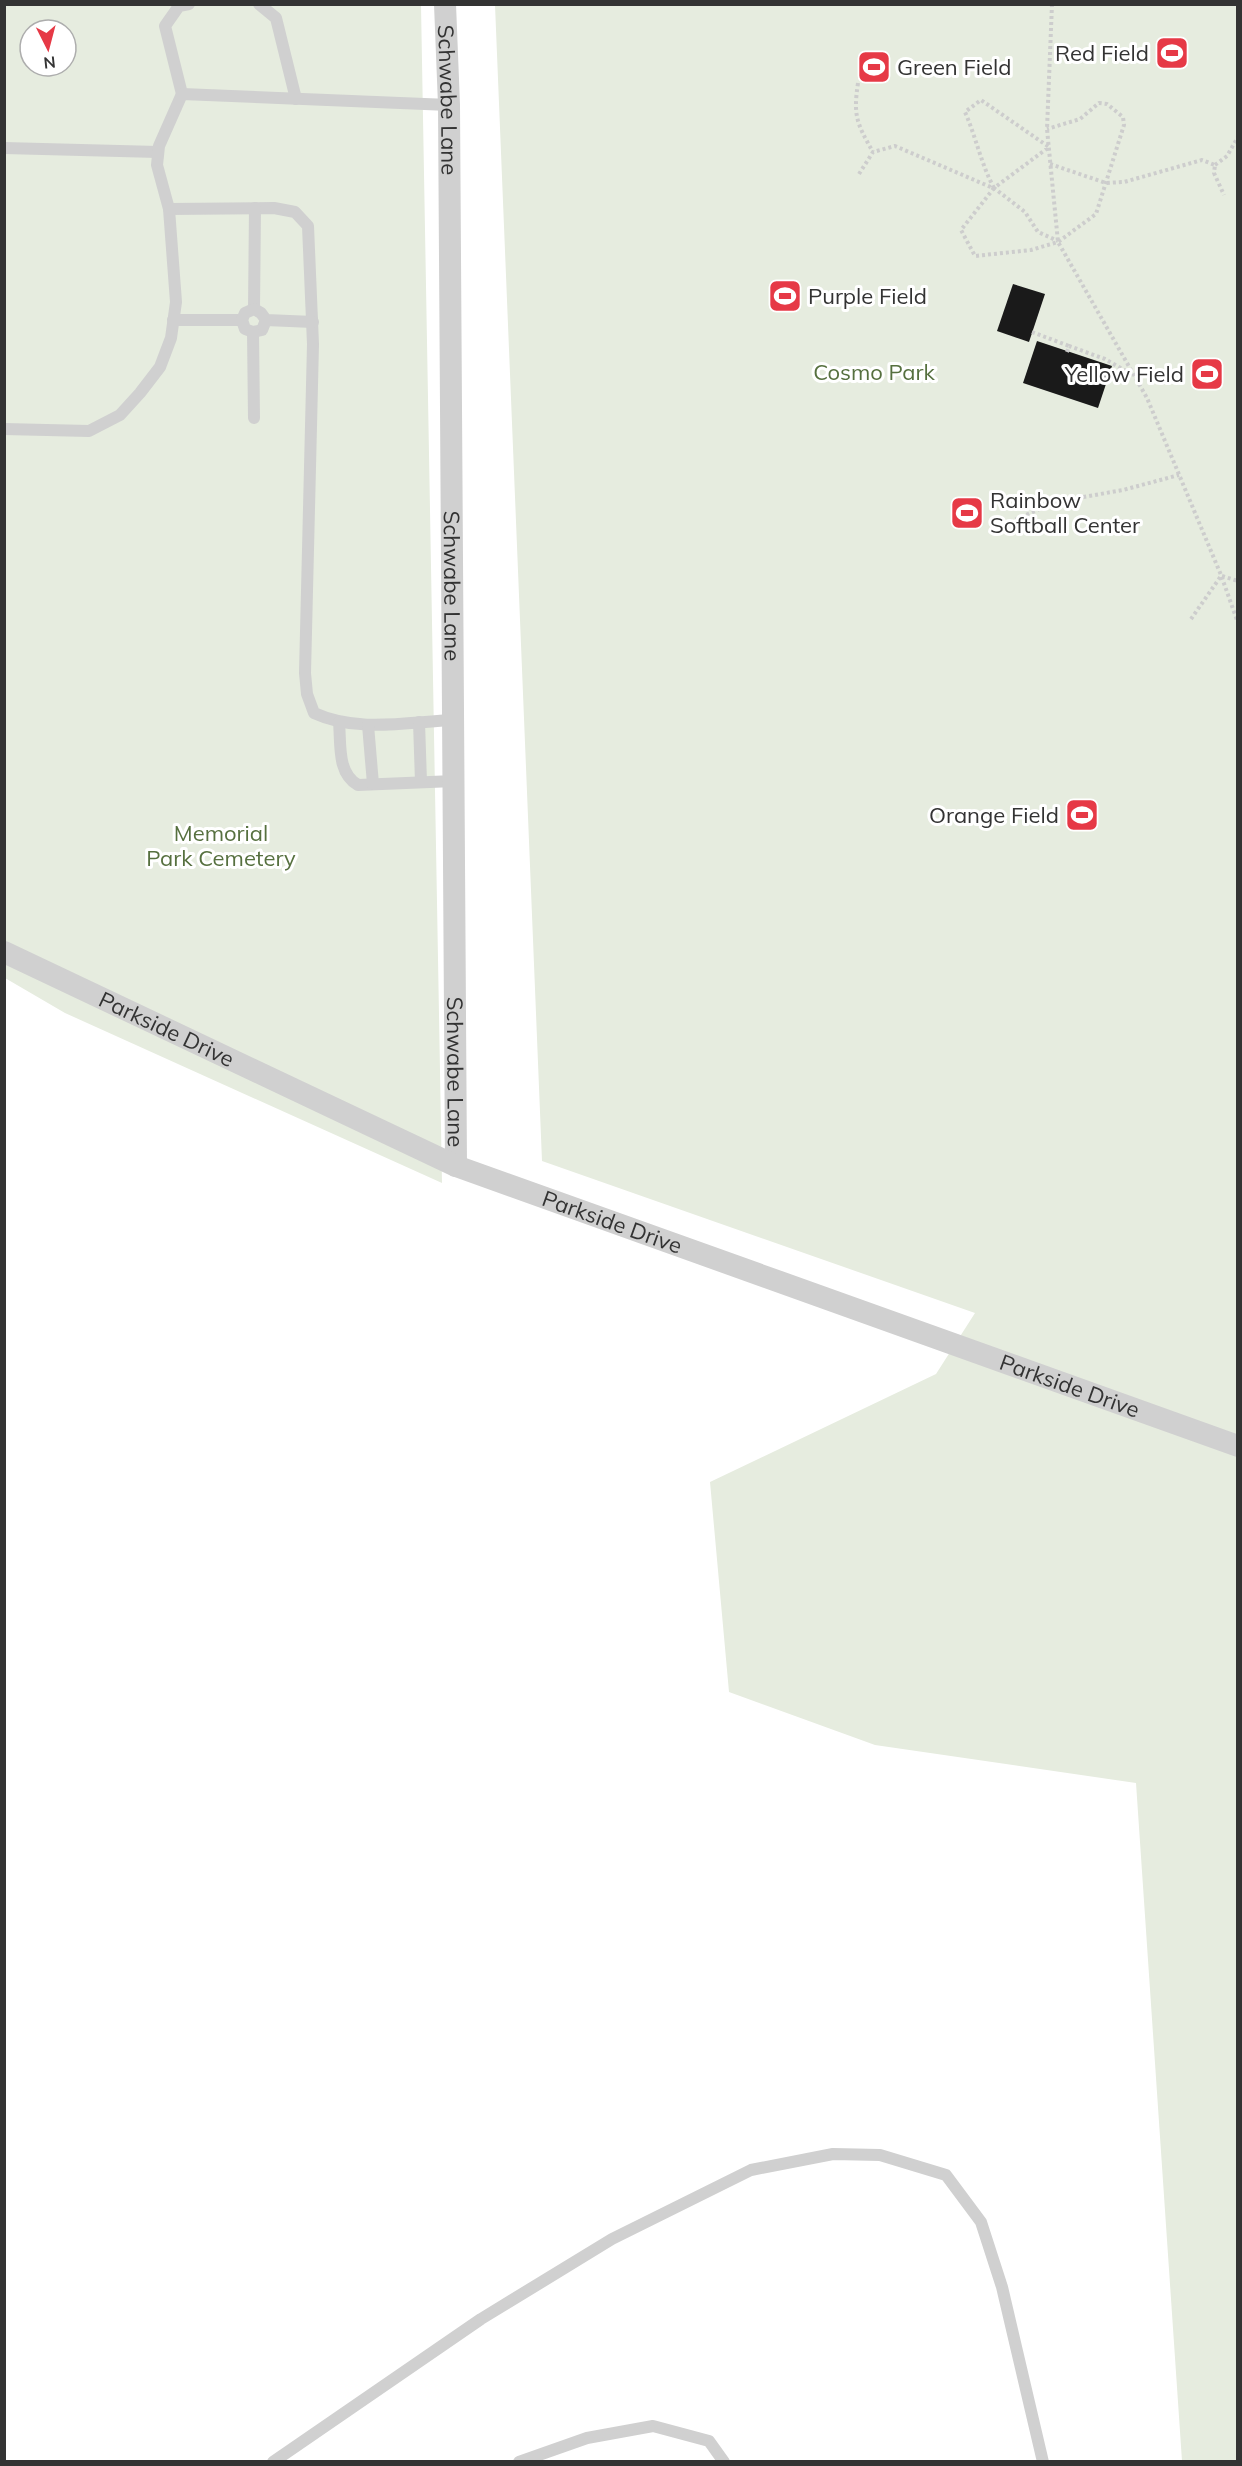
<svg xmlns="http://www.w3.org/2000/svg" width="1242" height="2466" font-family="Mulish,sans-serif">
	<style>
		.green { fill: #e6ecdf; fill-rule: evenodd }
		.building { fill: #1a1a1a }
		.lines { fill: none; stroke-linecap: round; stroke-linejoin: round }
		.path { stroke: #cdcdcd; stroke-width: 4; stroke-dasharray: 3 3; stroke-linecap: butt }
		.service { stroke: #d0d0d0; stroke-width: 12 }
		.minor { stroke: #d0d0d0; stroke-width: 22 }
		.labels { text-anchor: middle; stroke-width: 6; stroke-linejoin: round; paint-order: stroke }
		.poi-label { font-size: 22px; fill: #333; stroke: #fff; text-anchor: end }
		.street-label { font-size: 22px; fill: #333; stroke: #fff }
		.park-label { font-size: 22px; fill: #56703f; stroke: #fff }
	</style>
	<rect width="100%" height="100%" fill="#fff"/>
	<g class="green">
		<path d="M5,5H421L442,1183L65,1013L5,978ZM30,30H66V66H30Z"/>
		<polygon points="495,5 1237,5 1237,2461 1182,2461 1136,1783 875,1745 729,1692 710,1482 936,1374 975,1313 542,1161"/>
	</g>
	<g class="building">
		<polygon points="1013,284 1045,294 1029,342 997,331"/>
		<polygon points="1037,341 1112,366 1098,408 1023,383"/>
	</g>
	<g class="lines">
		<g class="path">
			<polyline points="1052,4 1047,129 1058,242 1147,398 1221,575 1238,623"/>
			<path d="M858,83C853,116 857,124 873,152"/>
			<polyline points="1050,164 1106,183 1124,182 1202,160 1215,165 1214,173 1224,195"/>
			<polyline points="1215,165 1227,156 1238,137"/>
			<polyline points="859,174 873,152 895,146 993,188"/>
			<polyline points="994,188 961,230 975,256 1031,250 1058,242 1096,214 1124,125 1123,117 1107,104 1099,103 1080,119 1047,129"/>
			<path d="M994,188C981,164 976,137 965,112L981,100L1049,147L994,188L1025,212L1038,232L1058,241"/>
			<polyline points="1032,332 1069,346"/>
			<polyline points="1067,352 1069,346 1105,359 1133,375"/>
			<polyline points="999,527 1055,502 1123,490 1179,475"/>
			<polyline points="1222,576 1238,581"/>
			<polyline points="1191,619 1221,576"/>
		</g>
		<g class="service">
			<polyline points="259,4 276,18 296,99"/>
			<polyline points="182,94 165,26 179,6 189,4"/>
			<polyline points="4,148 158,152"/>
			<path d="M169,209L274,208L295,212L308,226L313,344L305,673L307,694L314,713C357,733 407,722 453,720"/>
			<polyline points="254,309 255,208"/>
			<polyline points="173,320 242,320"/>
			<polyline points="266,320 261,313 254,309 245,313 242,320 245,329 253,332 262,330 266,320 313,322"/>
			<polyline points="253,332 254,418"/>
			<polyline points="4,429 89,431 120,415 140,393 160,367 171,338 176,302 169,209 157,165 159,146 182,94 449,105"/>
			<path d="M339,722C341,745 337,773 358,785L454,781"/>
			<polyline points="419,722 421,782"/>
			<polyline points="368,725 373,784"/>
			<polyline points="273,2462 481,2319 612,2239 751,2170 833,2154 880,2155 946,2175 981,2222 1002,2287 1043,2462"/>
			<polyline points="519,2462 587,2438 653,2426 709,2441 724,2462"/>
		</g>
		<g class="minor">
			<path id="s1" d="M445,4L449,105L456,1166"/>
			<path id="s2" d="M4,952L456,1166L1238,1446"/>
		</g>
	</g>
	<defs>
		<symbol id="stadium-square" viewBox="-11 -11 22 22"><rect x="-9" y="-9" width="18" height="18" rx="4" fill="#e63946" stroke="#fff"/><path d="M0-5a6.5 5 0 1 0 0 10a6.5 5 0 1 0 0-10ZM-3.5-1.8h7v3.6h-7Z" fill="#fff"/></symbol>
	</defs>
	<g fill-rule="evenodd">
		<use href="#stadium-square" x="1153" y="34" width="38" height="38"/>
		<use href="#stadium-square" x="855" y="48" width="38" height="38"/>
		<use href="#stadium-square" x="766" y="277" width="38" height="38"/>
		<use href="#stadium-square" x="1188" y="355" width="38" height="38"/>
		<use href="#stadium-square" x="948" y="494" width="38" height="38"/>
		<use href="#stadium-square" x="1063" y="796" width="38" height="38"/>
	</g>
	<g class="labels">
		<g class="poi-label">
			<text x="1149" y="61">Red Field</text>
			<text x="897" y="75" text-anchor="start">Green Field</text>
			<text x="808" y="304" text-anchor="start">Purple Field</text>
			<text x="1184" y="382">Yellow Field</text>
			<text x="990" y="508" text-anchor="start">Rainbow<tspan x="990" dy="25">Softball Center</tspan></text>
			<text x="1059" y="823">Orange Field</text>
		</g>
		<g class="street-label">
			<text dy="8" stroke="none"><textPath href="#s1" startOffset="96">Schwabe Lane</textPath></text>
			<text dy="8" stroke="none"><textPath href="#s1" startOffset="582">Schwabe Lane</textPath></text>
			<text dy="8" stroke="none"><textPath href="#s2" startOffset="180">Parkside Drive</textPath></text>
			<text dy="8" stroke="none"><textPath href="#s1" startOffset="1068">Schwabe Lane</textPath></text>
			<text dy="8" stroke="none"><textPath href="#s2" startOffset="666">Parkside Drive</textPath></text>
			<text dy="8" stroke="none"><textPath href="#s2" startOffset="1152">Parkside Drive</textPath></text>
		</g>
		<g class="park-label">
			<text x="874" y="380">Cosmo Park</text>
			<text x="221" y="841">Memorial<tspan x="221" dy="25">Park Cemetery</tspan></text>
		</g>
	</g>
	<rect width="1242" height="2466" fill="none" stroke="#333333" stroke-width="12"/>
	<g transform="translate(48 48) rotate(174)"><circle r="28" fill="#ffffff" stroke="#adadad" stroke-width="1.5"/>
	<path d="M0-4.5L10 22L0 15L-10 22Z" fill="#e63946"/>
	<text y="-9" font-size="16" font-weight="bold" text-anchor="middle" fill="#333333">N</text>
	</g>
</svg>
